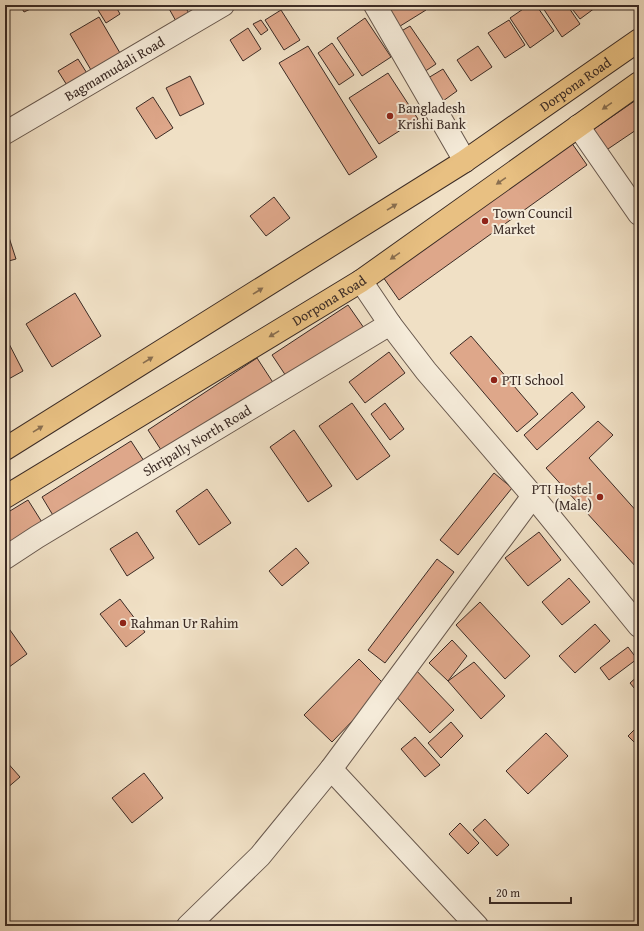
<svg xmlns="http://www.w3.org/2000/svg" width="644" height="931" font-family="'Gentium Book Plus',serif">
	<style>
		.building { fill: #dea78a; stroke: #3b2b25 }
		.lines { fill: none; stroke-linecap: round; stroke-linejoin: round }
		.minor-casing { stroke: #68584d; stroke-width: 24 }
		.major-casing { stroke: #3b2b25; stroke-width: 24 }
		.minor { stroke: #f5ebd9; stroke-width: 22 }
		.major { stroke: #e8c082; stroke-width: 22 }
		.oneway { fill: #896e4f }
		.poi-dot { fill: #8f2418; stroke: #f5ebd9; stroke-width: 1.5 }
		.labels { text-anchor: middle; stroke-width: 4; stroke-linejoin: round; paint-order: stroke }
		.street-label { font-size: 14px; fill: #3b2b25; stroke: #f5ebd9 }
		.poi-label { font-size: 14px; fill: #3b2b25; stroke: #f5ebd9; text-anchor: start }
	</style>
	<rect width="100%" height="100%" fill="#f0e0c5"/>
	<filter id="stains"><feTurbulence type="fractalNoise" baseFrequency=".005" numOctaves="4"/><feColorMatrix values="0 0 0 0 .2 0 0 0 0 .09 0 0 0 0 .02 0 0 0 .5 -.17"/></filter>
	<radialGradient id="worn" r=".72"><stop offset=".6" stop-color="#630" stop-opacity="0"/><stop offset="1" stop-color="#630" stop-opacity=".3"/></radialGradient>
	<g class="building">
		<polygon points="20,5 39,5 24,12"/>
		<polygon points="95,5 115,5 120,14 106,23"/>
		<polygon points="167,5 184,5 190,15 177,23"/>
		<polygon points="383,5 423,5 426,10 397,28"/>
		<polygon points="529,5 536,5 554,31 530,48 510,18"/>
		<polygon points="541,5 567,5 580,24 562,37"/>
		<polygon points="569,5 599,5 580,19"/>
		<polygon points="281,10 300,40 284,50 265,20"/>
		<polygon points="99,17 120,53 91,70 70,34"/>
		<polygon points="365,18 391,57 362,76 337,38"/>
		<polygon points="261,20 268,30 261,35 253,24"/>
		<polygon points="509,20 525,45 505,58 488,33"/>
		<polygon points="410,26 436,64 424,72 398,33"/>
		<polygon points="248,28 261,49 243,61 230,40"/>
		<polygon points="332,43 354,75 339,85 318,53"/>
		<polygon points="308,46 377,157 349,175 279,63"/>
		<polygon points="478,46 492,67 471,81 457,60"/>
		<polygon points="78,59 90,78 70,90 58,71"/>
		<polygon points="443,69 457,91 443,101 428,78"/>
		<polygon points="388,73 418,119 379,144 349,98"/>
		<polygon points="190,76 204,104 180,116 166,88"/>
		<polygon points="153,97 173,128 156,139 136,108"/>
		<polygon points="639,98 639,128 605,151 591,131"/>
		<polygon points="571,142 587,165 399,300 383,277"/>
		<polygon points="274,197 290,218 266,236 250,216"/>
		<polygon points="5,225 16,259 5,262"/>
		<polygon points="75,293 101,336 52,367 26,324"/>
		<polygon points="348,305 364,328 288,379 272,355"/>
		<polygon points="5,336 23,371 5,381"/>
		<polygon points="471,336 538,414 517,432 450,353"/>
		<polygon points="389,352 405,373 365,403 349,382"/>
		<polygon points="257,358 274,384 165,456 148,430"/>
		<polygon points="572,392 585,407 537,450 524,435"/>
		<polygon points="352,403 390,456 357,480 319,426"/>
		<polygon points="385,403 404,429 390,440 371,414"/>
		<polygon points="598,421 613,435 589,458 639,514 639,567 637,568 546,468"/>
		<polygon points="294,430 332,486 308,502 270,447"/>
		<polygon points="131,441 144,461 54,517 42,497"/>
		<polygon points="494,473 512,488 458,555 440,540"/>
		<polygon points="207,489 231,523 199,545 176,511"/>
		<polygon points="28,500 45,527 5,552 5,514"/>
		<polygon points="137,532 154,558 127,576 110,549"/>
		<polygon points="539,532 561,560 528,586 505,558"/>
		<polygon points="296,548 309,563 282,586 269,571"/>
		<polygon points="437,559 454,572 385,663 368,650"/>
		<polygon points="569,578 590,602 562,625 542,602"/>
		<polygon points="120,599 145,632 126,647 100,614"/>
		<polygon points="480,602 530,656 505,679 456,625"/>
		<polygon points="5,623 27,654 5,670"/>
		<polygon points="595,624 610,641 575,673 559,656"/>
		<polygon points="452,640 467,656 448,681 429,663"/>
		<polygon points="628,647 637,659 609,680 600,668"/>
		<polygon points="359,659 386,686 332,742 304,715"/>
		<polygon points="474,662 505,696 481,719 448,681"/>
		<polygon points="414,668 454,710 430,733 391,691"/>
		<polygon points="639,675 639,694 630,683"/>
		<polygon points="451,722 463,736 441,758 428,743"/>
		<polygon points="639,725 639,747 628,736"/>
		<polygon points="546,733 568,756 528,794 506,771"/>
		<polygon points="415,737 440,765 425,777 401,749"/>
		<polygon points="5,760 20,777 6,789 5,787"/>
		<polygon points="144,773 163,798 132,823 112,798"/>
		<polygon points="485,819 509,845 497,856 473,830"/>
		<polygon points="460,823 479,843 468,854 449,834"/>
	</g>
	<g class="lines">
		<defs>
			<g id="minor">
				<polyline points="375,5 465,161"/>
				<polyline points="578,126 639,214"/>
				<path id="s1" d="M5,133L223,5"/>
				<polyline points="361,281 390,324 426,371 533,496 639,626"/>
				<path id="s2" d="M5,558L37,537L390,324"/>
				<polyline points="331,769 477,926"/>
				<polyline points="188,926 260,856 331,769 533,496"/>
			</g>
			<g id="major">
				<path id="s3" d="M5,449L465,161L639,40"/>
				<path id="s4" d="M5,497L361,281L639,83"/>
			</g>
		</defs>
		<use href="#minor" class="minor-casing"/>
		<use href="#major" class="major-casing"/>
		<use href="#minor" class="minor"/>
		<use href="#major" class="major"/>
	</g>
	<defs><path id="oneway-solid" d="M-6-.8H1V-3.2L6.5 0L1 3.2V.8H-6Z"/></defs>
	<g class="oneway">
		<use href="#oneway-solid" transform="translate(607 106) rotate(145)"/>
		<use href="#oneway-solid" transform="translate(501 181) rotate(145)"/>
		<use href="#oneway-solid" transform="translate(392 207) rotate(-32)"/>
		<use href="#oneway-solid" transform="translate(395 256) rotate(145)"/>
		<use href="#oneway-solid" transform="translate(258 291) rotate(-32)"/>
		<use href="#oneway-solid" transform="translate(274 334) rotate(149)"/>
		<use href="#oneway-solid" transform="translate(148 360) rotate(-32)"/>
		<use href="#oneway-solid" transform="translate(38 429) rotate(-32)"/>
	</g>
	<g class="poi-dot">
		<circle cx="390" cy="116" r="4"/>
		<circle cx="485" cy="221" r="4"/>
		<circle cx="494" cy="380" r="4"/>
		<circle cx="600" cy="497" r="4"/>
		<circle cx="123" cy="623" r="4"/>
	</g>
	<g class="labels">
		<g class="street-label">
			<text dy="5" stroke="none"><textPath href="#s1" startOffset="127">Bagmamudali Road</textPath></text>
			<text dy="5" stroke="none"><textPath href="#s3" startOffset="677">Dorpona Road</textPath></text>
			<text dy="5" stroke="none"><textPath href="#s4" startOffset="379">Dorpona Road</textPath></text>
			<text dy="5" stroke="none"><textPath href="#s2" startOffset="225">Shripally North Road</textPath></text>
		</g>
		<g class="poi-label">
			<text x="398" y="113">Bangladesh<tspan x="398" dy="16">Krishi Bank</tspan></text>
			<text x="493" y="218">Town Council<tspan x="493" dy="16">Market</tspan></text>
			<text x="502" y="385">PTI School</text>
			<text x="592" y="494" text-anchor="end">PTI Hostel<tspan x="592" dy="16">(Male)</tspan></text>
			<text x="131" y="628">Rahman Ur Rahim</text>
		</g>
	</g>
	<rect width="644" height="931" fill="none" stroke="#f0e0c5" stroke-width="20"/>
	<rect x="6" y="6" width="632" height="919" fill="none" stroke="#3b2b25" stroke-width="2"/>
	<rect x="10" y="10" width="624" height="911" fill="none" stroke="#3b2b25"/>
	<path d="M490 897v6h81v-6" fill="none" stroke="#3b2b25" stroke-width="2"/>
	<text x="496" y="897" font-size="12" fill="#3b2b25" stroke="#f5ebd9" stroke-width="3" paint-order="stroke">20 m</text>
	<rect width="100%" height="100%" filter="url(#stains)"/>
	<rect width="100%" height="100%" fill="url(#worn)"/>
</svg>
